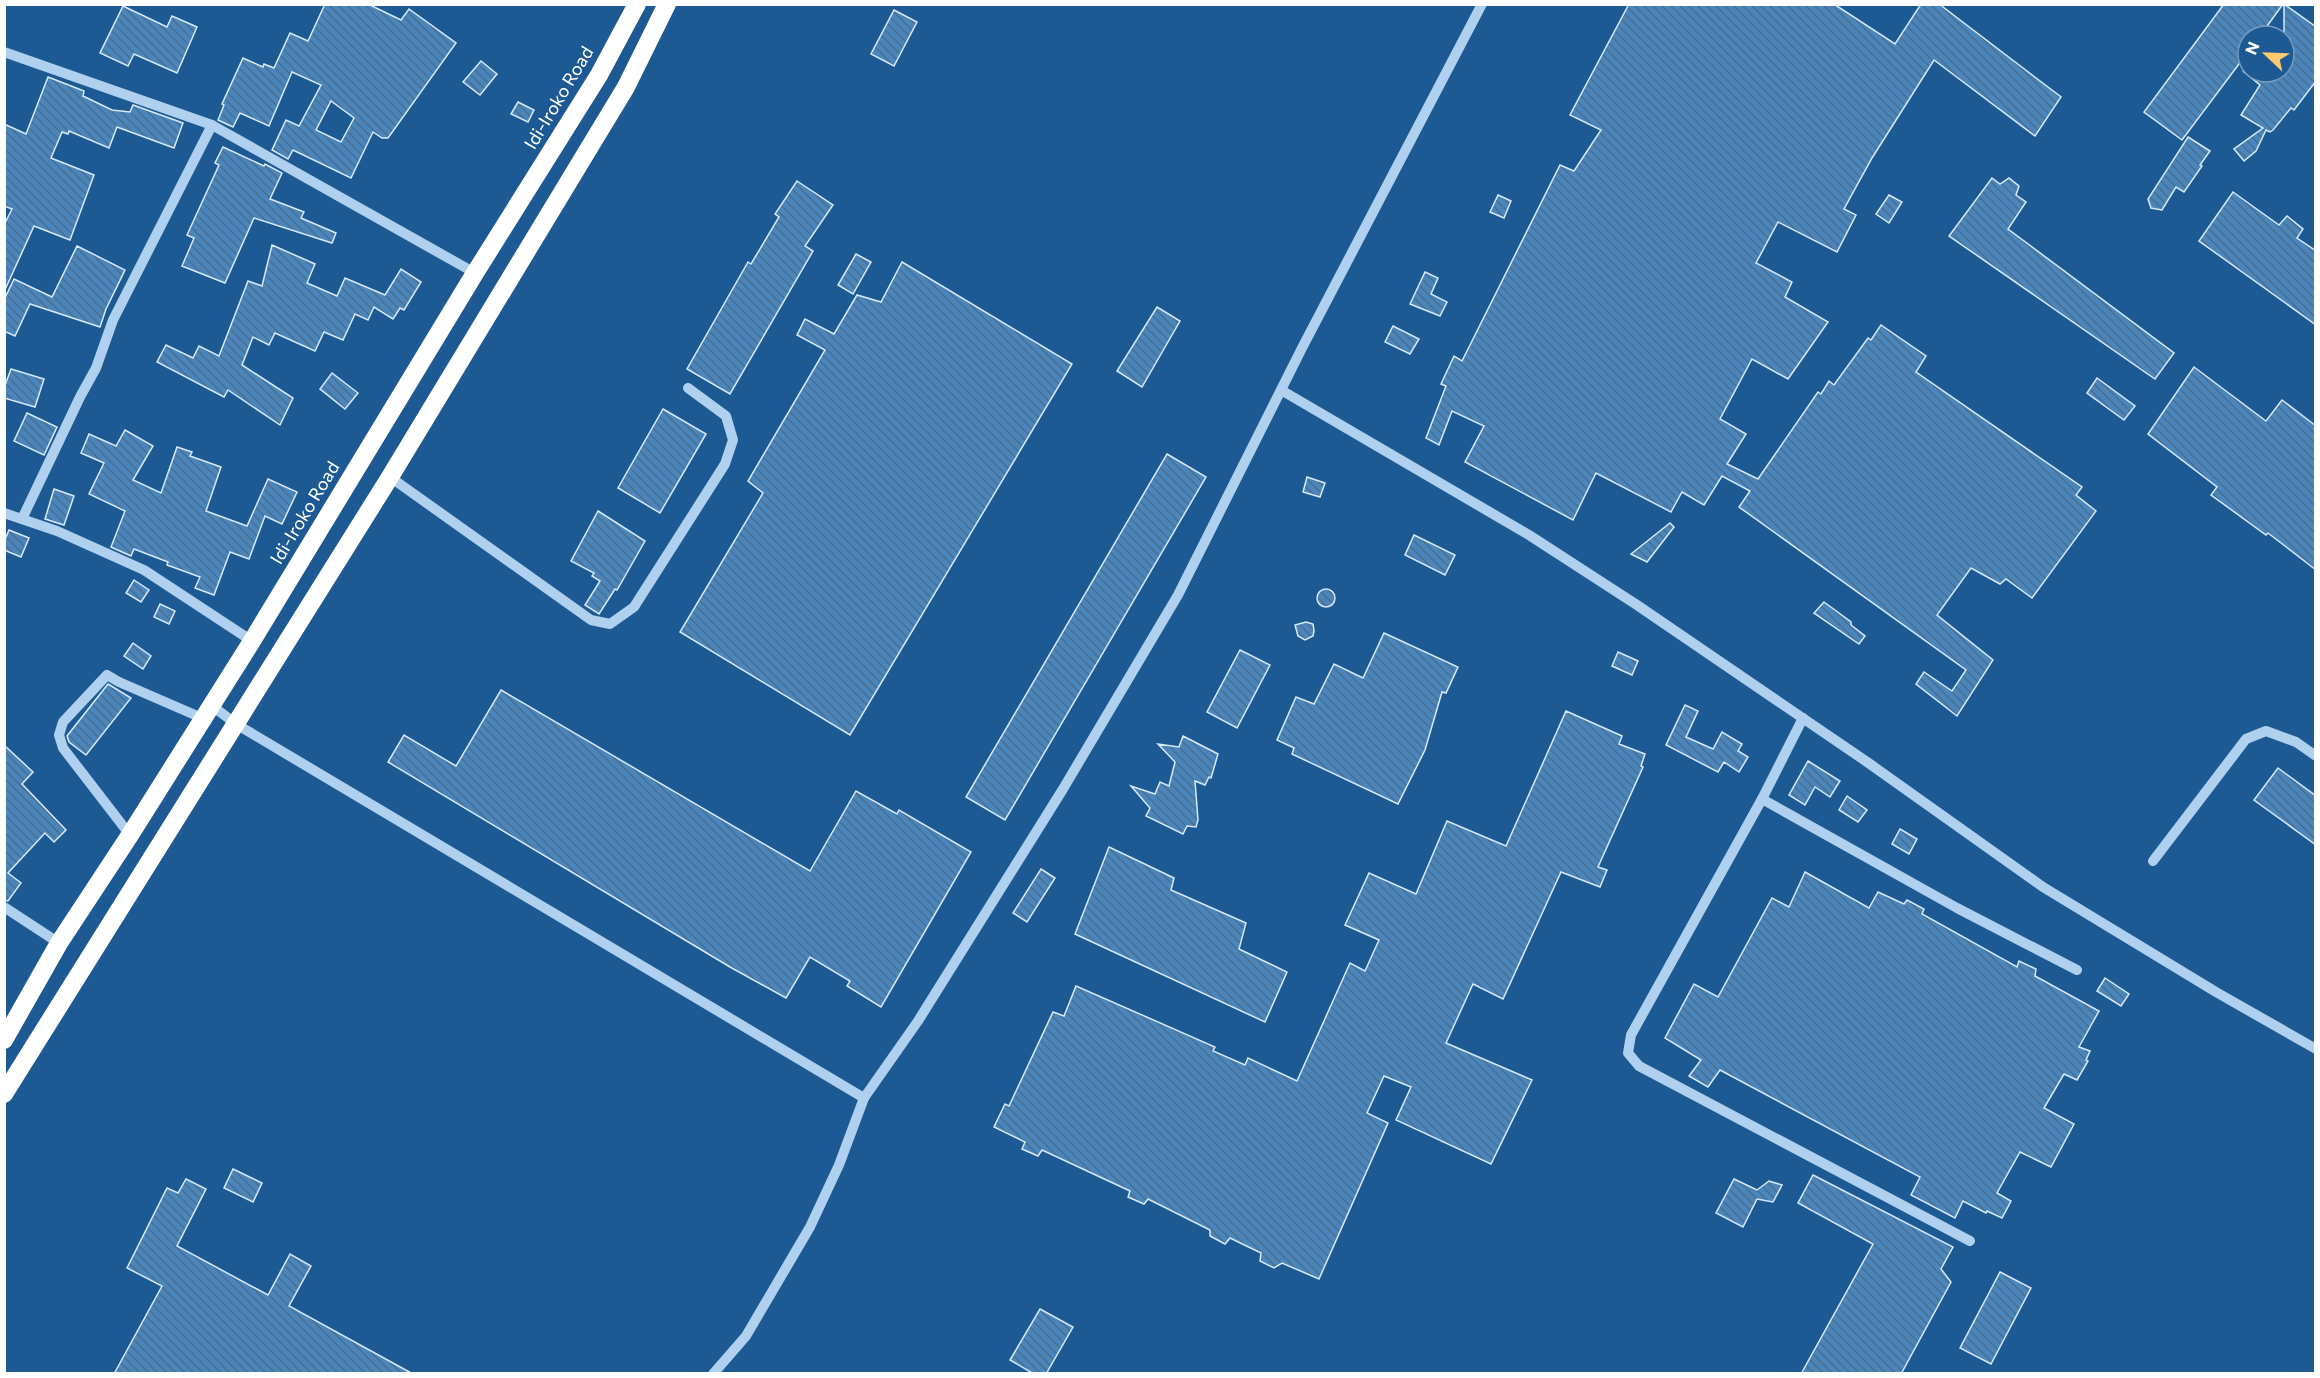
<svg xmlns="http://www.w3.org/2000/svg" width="2320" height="1378" font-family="Commissioner,sans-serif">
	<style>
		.building { fill: url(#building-back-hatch); stroke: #d6e9fa; stroke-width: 1.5; fill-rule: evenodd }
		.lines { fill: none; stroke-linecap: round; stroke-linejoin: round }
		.minor { stroke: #afd0ee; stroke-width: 10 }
		.highway { stroke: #fff; stroke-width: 18 }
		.labels { text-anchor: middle; stroke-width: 4.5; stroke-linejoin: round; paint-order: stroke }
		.street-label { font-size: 18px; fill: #fff; stroke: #1d5993 }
	</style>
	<defs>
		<pattern id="building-back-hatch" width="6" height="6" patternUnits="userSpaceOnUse" patternTransform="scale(1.5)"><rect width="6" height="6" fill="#4a85bc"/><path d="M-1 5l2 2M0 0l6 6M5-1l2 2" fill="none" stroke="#4b6e8f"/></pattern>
	</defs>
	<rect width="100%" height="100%" fill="#1d5993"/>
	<g class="building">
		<path d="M325,4H368L401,20L409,9L456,43L388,138H382L373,132L351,178L293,150L288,159L272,150L286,120L299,126L321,85L292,72L269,126L240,113L233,127L218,120L224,105L222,104L243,58L263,67L264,64L274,68L290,33L308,41ZM331,101L354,118L341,142L316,130Z"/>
		<polygon points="1629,4 1834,4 1895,44 1921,4 1939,4 2061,97 2035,136 1934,60 1872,158 1844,209 1856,215 1837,252 1778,222 1756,263 1792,282 1785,297 1828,322 1788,379 1752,359 1720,419 1746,434 1727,464 1758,479 1818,392 1821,394 1829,381 1834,385 1868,338 1871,340 1881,325 1926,356 1916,372 2082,487 2076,495 2096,511 2032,598 2006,579 2000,584 1971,568 1937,615 1993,660 1957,716 1916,684 1924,672 1952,691 1966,670 1739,507 1750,491 1722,476 1704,505 1682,492 1671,512 1596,473 1573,520 1465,462 1484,426 1452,411 1439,445 1426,438 1446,386 1441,384 1454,356 1462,361 1560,165 1574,171 1601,130 1570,115"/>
		<polygon points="2224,4 2283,4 2260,36 2248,36 2248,52 2182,140 2144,112"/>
		<polygon points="2284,4 2316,27 2316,81 2294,110 2291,108 2273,130 2270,132 2266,130 2256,151 2244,161 2234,149 2263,128 2241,115 2260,85 2244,72 2284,72"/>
		<polygon points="123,6 167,27 172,16 197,27 177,73 134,54 128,66 100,53"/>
		<polygon points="894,10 917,22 894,66 871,54"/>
		<polygon points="481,61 497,74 480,95 463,82"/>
		<polygon points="48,77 84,91 83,96 112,110 130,112 133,105 183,123 174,148 117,127 109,148 69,131 68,134 62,132 51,158 94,175 70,240 34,226 4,292 4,225 12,209 4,206 4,124 26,134"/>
		<polygon points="518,102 534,110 528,122 511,114"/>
		<polygon points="2188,137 2210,151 2200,165 2202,166 2184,192 2176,187 2162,210 2151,208 2148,199"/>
		<polygon points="223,147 264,166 265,164 282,173 270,199 304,212 301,218 336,233 332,243 254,218 225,283 182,266 194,238 187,235 219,165 215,163"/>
		<polygon points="1992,178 2000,184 2009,178 2019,186 2016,195 2026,202 2008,229 2174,353 2155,379 1949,236"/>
		<polygon points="797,181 833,205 805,246 813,251 730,394 687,369 748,262 751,264 779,217 775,214"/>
		<polygon points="2233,192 2279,225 2287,216 2303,229 2297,238 2316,251 2316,325 2199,241"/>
		<polygon points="1498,195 1511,201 1504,218 1490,212"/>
		<polygon points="1889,195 1902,202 1889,223 1876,214"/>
		<polygon points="272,245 315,264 307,283 337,296 345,278 385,295 401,269 421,282 404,310 400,308 393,319 374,307 368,320 355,314 343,340 324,332 315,351 275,333 269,345 253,337 242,365 293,398 280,425 228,390 224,397 157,362 166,345 193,358 199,346 219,356 248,281 262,286"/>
		<polygon points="77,246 125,270 106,309 100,327 30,304 15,336 4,331 4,300 14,279 52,297"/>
		<polygon points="856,254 871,262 853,294 838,285"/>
		<polygon points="902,262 1072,364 850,735 680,632 763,493 748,481 825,350 797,335 805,319 834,334 857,295 881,302"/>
		<polygon points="1425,272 1438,278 1431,294 1447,302 1440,316 1410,304"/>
		<polygon points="1157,307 1180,321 1142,387 1117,371"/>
		<polygon points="1393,326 1419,339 1410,354 1385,342"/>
		<polygon points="2194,367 2266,421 2282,400 2316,426 2316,570 2268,533 2266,535 2211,495 2217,487 2148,434"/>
		<polygon points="11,369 44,379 35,407 4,398 4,388"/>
		<polygon points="332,373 358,393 345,409 320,389"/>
		<polygon points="2097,378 2135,406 2124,420 2087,393"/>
		<polygon points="663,409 706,434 660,513 618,488"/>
		<polygon points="27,413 57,427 44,455 14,441"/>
		<polygon points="125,430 153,446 133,480 161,493 177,447 192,452 190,456 221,467 206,511 247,526 268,479 297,492 282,524 265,516 249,559 230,552 214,595 195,588 200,577 167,565 168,562 134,549 131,556 111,547 125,511 89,494 104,463 81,453 89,434 116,446"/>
		<polygon points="1167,454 1206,477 1005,820 966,797"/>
		<polygon points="1307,477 1325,483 1320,497 1303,492"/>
		<polygon points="54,489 74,496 64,525 45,519"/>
		<polygon points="598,511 645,541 617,590 615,589 599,614 585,605 600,581 592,576 594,573 571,561"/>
		<polygon points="1670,523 1674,527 1647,562 1631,554"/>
		<polygon points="9,530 29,538 21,557 4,550 4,542"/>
		<polygon points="1414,535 1455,555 1445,575 1405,555"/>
		<polygon points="134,580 149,590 141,602 126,593"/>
		<circle cx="1326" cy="598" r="9"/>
		<polygon points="1824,602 1851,622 1851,625 1865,636 1859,644 1814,613"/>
		<polygon points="160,604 175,611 169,624 154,617"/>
		<polygon points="1306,622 1313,624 1314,631 1313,636 1305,640 1298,636 1295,625"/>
		<polygon points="1384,633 1458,667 1446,693 1442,692 1425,750 1398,804 1292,754 1294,748 1277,740 1296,697 1314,704 1334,664 1363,678"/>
		<polygon points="133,643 151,656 143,669 124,656"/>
		<polygon points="1240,650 1270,665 1237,728 1207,712"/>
		<polygon points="1618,652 1638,661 1632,675 1612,666"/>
		<polygon points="108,684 131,698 86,755 69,742 67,736"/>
		<polygon points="501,690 810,871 856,791 897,814 899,810 971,852 881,1007 847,986 850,981 810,957 786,998 730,967 388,762 404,735 456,766"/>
		<polygon points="1685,705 1698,711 1686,737 1713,749 1722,732 1742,744 1738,751 1748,757 1739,772 1724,762 1718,772 1666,745"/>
		<polygon points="1566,711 1622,736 1619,744 1645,754 1641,766 1643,767 1598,867 1607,870 1600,887 1561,872 1503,999 1473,984 1446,1043 1532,1080 1491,1164 1396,1120 1411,1087 1384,1076 1367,1113 1388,1123 1319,1279 1282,1263 1274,1268 1260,1261 1261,1253 1230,1238 1225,1244 1210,1236 1210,1230 1148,1199 1144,1204 1128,1197 1130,1191 1042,1150 1038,1156 1022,1149 1025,1142 994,1127 1005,1104 1009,1106 1053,1012 1064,1016 1076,986 1215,1047 1213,1051 1245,1065 1248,1058 1297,1081 1350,963 1365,971 1379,940 1345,925 1369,873 1416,894 1447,821 1506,846"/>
		<polygon points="1183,736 1218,754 1211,778 1209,777 1205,785 1195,781 1198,820 1196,827 1187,826 1183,834 1146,816 1150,808 1131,786 1155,794 1160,782 1169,786 1175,762 1158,744 1179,747"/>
		<polygon points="4,745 33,772 22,784 66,830 54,842 45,833 8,873 21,883 8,901 4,900"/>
		<polygon points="1808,761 1840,781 1830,797 1815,787 1805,805 1789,795"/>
		<polygon points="2278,768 2316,796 2316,845 2254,800"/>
		<polygon points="1847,796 1867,810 1858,822 1839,810"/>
		<polygon points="1900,829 1917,839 1909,854 1892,844"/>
		<polygon points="1109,847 1174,878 1171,890 1246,923 1239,949 1287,972 1265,1022 1075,934"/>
		<polygon points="1041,869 1055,878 1027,922 1013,913"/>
		<polygon points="1805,872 1869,908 1878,892 1904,904 1907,900 1924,909 1922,914 2017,967 2019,961 2036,969 2035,976 2099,1011 2079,1047 2090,1051 2086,1060 2088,1061 2077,1080 2064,1074 2044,1108 2074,1124 2051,1167 2020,1152 1997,1193 2011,1201 2002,1218 1987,1211 1986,1213 1963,1201 1955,1218 1911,1195 1920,1177 1720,1070 1708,1087 1689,1076 1701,1060 1665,1038 1694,984 1718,997 1772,898 1789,907"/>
		<polygon points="2105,978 2129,994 2121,1006 2097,991"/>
		<polygon points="233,1169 262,1183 253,1202 224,1188"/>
		<polygon points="1813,1175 1953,1247 1941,1269 1951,1282 1901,1374 1801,1374 1873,1244 1798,1203"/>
		<polygon points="186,1179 206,1189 177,1246 268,1295 290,1254 311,1266 289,1306 413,1374 114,1374 162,1286 127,1268 167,1188 178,1193"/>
		<polygon points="1734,1179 1757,1190 1769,1181 1782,1185 1773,1202 1757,1199 1743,1227 1716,1213"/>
		<polygon points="2000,1272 2031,1288 1991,1364 1960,1348"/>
		<polygon points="1040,1309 1073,1327 1046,1374 1034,1374 1010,1360"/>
	</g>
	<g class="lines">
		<g class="minor">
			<polyline points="4,52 212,125 475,273"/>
			<polyline points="1281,390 1529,535 1637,605 1870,764 2043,887 2216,992 2316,1049"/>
			<polyline points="390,477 591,620 610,624 634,607 725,464 733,440 726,416 688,388"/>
			<polyline points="4,513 57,531 144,570 252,641"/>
			<polyline points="22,519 80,397 96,368 113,320 212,125"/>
			<polyline points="211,705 236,724 864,1098"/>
			<polyline points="1803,718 1762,799 1631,1035 1628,1053 1639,1066 1970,1241"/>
			<polyline points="1762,799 1957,908 2077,970"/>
			<polyline points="130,835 63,748 59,735 63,722 107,675 119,682 202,718"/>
			<polyline points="2153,861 2246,739 2266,731 2296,742 2316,756"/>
			<polyline points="4,907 59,943"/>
			<polyline points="713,1374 746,1336 810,1227 839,1165 864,1098 918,1021 1063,789 1178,595 1302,348 1482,4"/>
		</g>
		<g class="highway">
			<polyline points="4,1040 59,943 130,835 252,641 475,273 599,75 637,4"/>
			<polyline points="4,1094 390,477 626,87 667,4"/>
		</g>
	</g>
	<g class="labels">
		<g class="street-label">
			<text transform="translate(559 98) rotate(-59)" y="6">Idi-Iroko Road</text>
			<text transform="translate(305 513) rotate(-59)" y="6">Idi-Iroko Road</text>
		</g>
	</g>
	<rect width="2320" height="1378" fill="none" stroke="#ffffff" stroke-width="12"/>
	<g transform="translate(2266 54) rotate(293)"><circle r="28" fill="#1d5993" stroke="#779bbe" stroke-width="1.5"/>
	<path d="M0-4.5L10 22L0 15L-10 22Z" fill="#fdca6e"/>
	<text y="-9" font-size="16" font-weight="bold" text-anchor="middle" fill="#ffffff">N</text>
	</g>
</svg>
